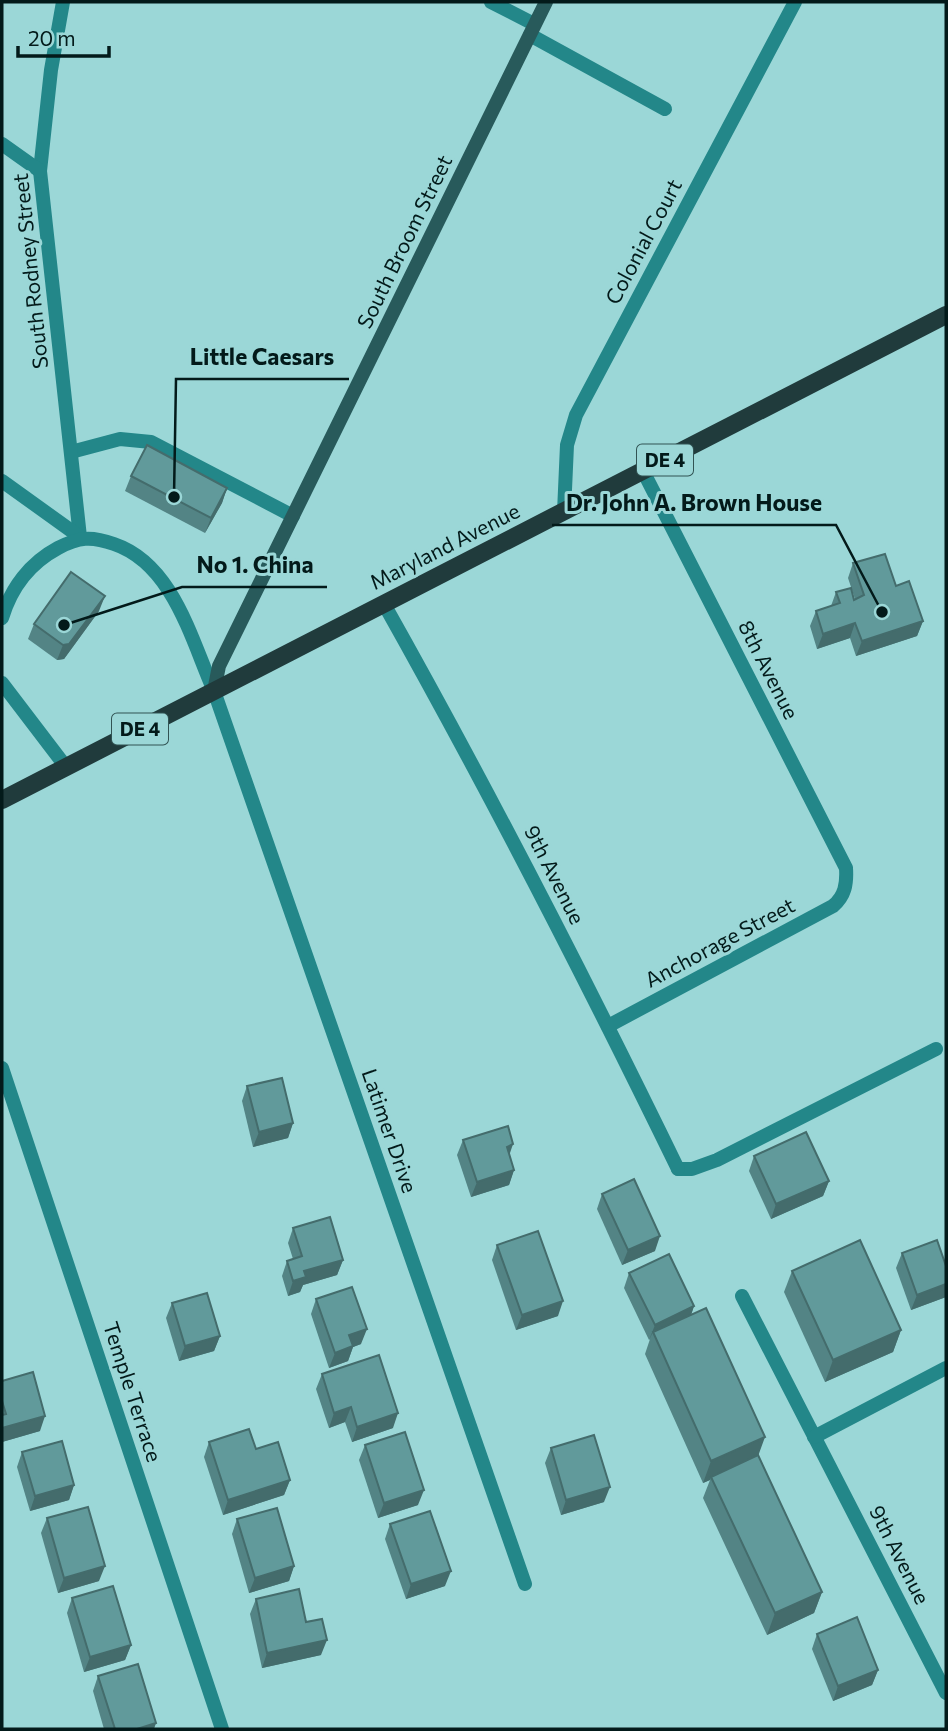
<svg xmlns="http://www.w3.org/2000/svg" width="948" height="1731" font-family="Commissioner,sans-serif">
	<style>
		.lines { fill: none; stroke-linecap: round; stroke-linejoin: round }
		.lane { stroke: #238789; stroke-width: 14 }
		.street { stroke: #238789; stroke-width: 14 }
		.secondary { stroke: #285a5b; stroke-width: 14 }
		.primary { stroke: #203b3c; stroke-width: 18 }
		.wall { fill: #538485 }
		.shaded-wall { fill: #446c6c }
		.building { fill: #619a9b; stroke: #446c6c; stroke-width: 2 }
		.labels { text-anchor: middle; stroke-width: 6; stroke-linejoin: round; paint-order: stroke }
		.shield { fill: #9bd7d7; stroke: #315353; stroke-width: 2 }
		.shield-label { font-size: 19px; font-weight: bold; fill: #031a1a }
		.street-label { font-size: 21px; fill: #031a1a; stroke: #9bd7d7 }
		.leader { fill: none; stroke: #031a1a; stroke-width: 2.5 }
		.callout-dot { fill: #031a1a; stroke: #9bd7d7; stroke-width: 2.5 }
		.callout-label { font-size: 23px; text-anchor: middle; font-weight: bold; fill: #031a1a; stroke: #9bd7d7; stroke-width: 6; stroke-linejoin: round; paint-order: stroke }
	</style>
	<rect width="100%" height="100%" fill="#9bd7d7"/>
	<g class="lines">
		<g class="lane">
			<polyline points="530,35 665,109"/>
			<polyline points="71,452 120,439 151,442 293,516"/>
			<polyline points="678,1169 692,1169 717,1160 936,1049"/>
		</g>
		<g class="street">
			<polyline points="63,2 51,70 40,171 80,537"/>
			<polyline points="491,2 534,24"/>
			<polyline points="2,144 40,171"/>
			<polyline points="2,481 80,537"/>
			<polyline points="564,512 567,445 576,415 795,2"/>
			<path d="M384,604C488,789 585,978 678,1169"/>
			<path d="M2,618C11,588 30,563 58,548C79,537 91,536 114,544C173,564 191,639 214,691L525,1584"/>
			<polyline points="2,683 66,767"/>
			<path d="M608,1026L833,906C845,896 847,884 846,868L643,471"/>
			<polyline points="2,1068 222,1729"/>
			<polyline points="742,1296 946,1693"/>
			<polyline points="814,1437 946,1368"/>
		</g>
		<polyline class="secondary" points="214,691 219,666 546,2"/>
		<polyline class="primary" points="2,800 946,315"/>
	</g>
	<g class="wall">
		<polygon points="131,476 227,488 222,503 205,533 125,491"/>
		<polygon points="853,563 896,586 923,621 917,636 856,656 850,638 817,649 810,626 816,611 831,606 836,592 855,599 848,578"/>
		<polygon points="99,611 64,659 57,660 28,639 34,624"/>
		<polygon points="247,1086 293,1123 288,1138 253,1147 242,1101"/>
		<polygon points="463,1140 509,1155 514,1170 509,1185 471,1197 457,1155"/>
		<polygon points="754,1156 829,1181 823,1196 771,1219 749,1171"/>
		<polygon points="602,1194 655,1251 622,1265 597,1209"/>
		<polygon points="293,1228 343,1260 337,1275 303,1285 300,1292 288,1296 282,1276 287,1261 293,1259 288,1243"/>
		<polygon points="497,1245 558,1316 516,1330 492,1260"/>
		<polygon points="902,1253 946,1284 946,1297 911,1310 896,1268"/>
		<polygon points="792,1271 901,1330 893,1352 825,1382 784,1292"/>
		<polygon points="629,1273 694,1306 691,1315 822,1592 814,1613 767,1635 703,1498 710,1480 703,1483 645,1354 650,1339 649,1340 624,1288"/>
		<polygon points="316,1299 361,1344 353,1347 348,1361 329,1368 311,1314"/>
		<polygon points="172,1303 220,1336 214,1351 179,1361 166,1318"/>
		<polygon points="322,1374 393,1428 352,1442 345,1422 329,1428 316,1389"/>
		<polygon points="2,1381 40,1431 2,1442"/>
		<polygon points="209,1442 256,1449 290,1480 284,1495 223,1515 204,1457"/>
		<polygon points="365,1445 418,1505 378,1518 359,1460"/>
		<polygon points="551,1448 604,1502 561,1515 545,1463"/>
		<polygon points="22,1452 74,1485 69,1500 30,1511 17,1467"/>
		<polygon points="47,1518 99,1581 58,1593 41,1533"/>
		<polygon points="237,1519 294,1566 289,1581 249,1593 232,1534"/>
		<polygon points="390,1524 445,1586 406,1599 385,1539"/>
		<polygon points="72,1598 131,1645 125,1660 84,1672 67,1613"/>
		<polygon points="256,1599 321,1655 262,1668 250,1614"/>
		<polygon points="817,1634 878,1670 872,1685 833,1701 812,1649"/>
		<polygon points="98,1676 154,1729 104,1729 93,1691"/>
	</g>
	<g class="shaded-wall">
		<polygon points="227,488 222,503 205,533 211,518"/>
		<polygon points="105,596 99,611 64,659 57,660 63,645"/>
		<polygon points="923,621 917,636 856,656 862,641"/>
		<polygon points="855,623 850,638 817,649 823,634"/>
		<polygon points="293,1123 288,1138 253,1147 259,1132"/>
		<polygon points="513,1144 508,1159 507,1147"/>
		<polygon points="514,1170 509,1185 471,1197 477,1182"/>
		<polygon points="829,1181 823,1196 771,1219 776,1204"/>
		<polygon points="660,1236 655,1251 622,1265 628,1250"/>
		<polygon points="343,1260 337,1275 303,1285 300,1292 288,1296 293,1281 304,1271"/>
		<polygon points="946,1284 946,1297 911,1310 917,1295"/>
		<polygon points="563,1301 558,1316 516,1330 522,1315"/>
		<polygon points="694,1306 689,1321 653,1332 649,1340 655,1325"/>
		<polygon points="367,1329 361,1344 353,1347 348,1361 329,1368 335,1353 349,1335"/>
		<polygon points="901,1330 893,1352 825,1382 833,1360"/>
		<polygon points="220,1336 214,1351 179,1361 185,1346"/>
		<polygon points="351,1407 345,1422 329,1428 334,1413"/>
		<polygon points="398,1413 393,1428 352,1442 357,1427"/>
		<polygon points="45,1416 40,1431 2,1442 2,1428"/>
		<polygon points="765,1437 757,1459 711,1477 710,1480 703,1483 711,1461"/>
		<polygon points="290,1480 284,1495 223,1515 228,1500"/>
		<polygon points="74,1485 69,1500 30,1511 35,1496"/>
		<polygon points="610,1487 604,1502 561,1515 566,1500"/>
		<polygon points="424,1490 418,1505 378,1518 384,1503"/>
		<polygon points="105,1566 99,1581 58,1593 64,1578"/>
		<polygon points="294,1566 289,1581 249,1593 255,1578"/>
		<polygon points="451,1571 445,1586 406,1599 411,1584"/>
		<polygon points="822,1592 814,1613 767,1635 775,1613"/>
		<polygon points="327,1640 321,1655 262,1668 267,1653"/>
		<polygon points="131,1645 125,1660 84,1672 90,1657"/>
		<polygon points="878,1670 872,1685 833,1701 838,1686"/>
		<polygon points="156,1723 154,1729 137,1729"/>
	</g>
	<g class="building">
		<polygon points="147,445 227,488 211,518 131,476"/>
		<polygon points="885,554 896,586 909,581 923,621 862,641 855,623 823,634 816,611 840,603 836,592 851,588 854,600 864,595 853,563"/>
		<polygon points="71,572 105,596 69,644 63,645 34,624"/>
		<polygon points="282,1078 293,1123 259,1132 247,1086"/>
		<polygon points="508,1126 513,1144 507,1147 514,1170 477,1182 463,1140"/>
		<polygon points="806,1132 829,1181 776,1204 754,1156"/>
		<polygon points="634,1179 660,1236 628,1250 602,1194"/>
		<polygon points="330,1217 343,1260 304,1271 306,1277 293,1281 287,1261 302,1256 293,1228"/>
		<polygon points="538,1231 563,1301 522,1315 497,1245"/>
		<polygon points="860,1240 901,1330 833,1360 792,1271"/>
		<polygon points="937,1240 946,1266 946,1284 917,1295 902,1253"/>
		<polygon points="669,1254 694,1306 655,1325 629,1273"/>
		<polygon points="352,1287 367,1329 349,1335 353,1346 335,1353 316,1299"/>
		<polygon points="207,1293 220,1336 185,1346 172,1303"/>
		<polygon points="706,1308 765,1437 711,1461 653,1332"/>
		<polygon points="379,1355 398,1413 357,1427 351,1407 334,1413 322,1374"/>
		<polygon points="33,1372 45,1416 2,1428 2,1415 6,1414 2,1401 2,1381"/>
		<polygon points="249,1429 256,1449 278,1442 290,1480 228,1500 209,1442"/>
		<polygon points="405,1432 424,1490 384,1503 365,1445"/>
		<polygon points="594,1435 610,1487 566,1500 551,1448"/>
		<polygon points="62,1441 74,1485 35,1496 22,1452"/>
		<polygon points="758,1455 822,1592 775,1613 711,1477"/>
		<polygon points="88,1507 105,1566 64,1578 47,1518"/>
		<polygon points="277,1508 294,1566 255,1578 237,1519"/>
		<polygon points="430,1511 451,1571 411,1584 390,1524"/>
		<polygon points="113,1586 131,1645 90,1657 72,1598"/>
		<polygon points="299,1589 306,1622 322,1619 327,1640 267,1653 256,1599"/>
		<polygon points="857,1617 878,1670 838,1686 817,1634"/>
		<polygon points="138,1664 156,1723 137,1729 115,1729 98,1676"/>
	</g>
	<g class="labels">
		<g class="shield">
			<rect x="637" y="444.5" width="56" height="31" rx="5"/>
			<rect x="112" y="713.5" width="56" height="31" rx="5"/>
		</g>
		<g class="shield-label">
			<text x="665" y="467">DE 4</text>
			<text x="140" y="736">DE 4</text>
		</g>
		<g class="street-label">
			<text transform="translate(405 242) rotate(-64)" y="7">South Broom Street</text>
			<text transform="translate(644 242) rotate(-62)" y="7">Colonial Court</text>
			<text transform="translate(31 271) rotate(-96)" y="7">South Rodney Street</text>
			<text transform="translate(445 547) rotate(-27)" y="7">Maryland Avenue</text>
			<text transform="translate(768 670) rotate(63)" y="7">8th Avenue</text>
			<text transform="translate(554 875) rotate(63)" y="7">9th Avenue</text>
			<text transform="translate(720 943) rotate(-28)" y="7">Anchorage Street</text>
			<text transform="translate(389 1131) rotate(71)" y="7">Latimer Drive</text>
			<text transform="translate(132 1392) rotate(72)" y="7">Temple Terrace</text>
			<text transform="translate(899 1555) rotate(63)" y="7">9th Avenue</text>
		</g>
	</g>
	<path class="leader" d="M174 497L176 379H349M882 612L836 525H552M64 625L182 587H327"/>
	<g class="callout-dot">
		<circle cx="174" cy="497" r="7"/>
		<circle cx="882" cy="612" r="7"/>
		<circle cx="64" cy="625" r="7"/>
	</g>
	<g class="callout-label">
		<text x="262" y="365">Little Caesars</text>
		<text x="694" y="511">Dr. John A. Brown House</text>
		<text x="255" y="573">No 1. China</text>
	</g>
	<rect width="948" height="1731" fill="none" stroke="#031a1a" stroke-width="7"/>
	<path d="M18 46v10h91v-10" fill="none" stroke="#031a1a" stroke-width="3.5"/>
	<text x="28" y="46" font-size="21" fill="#031a1a" stroke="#9bd7d7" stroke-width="5" paint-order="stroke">20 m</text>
</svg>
